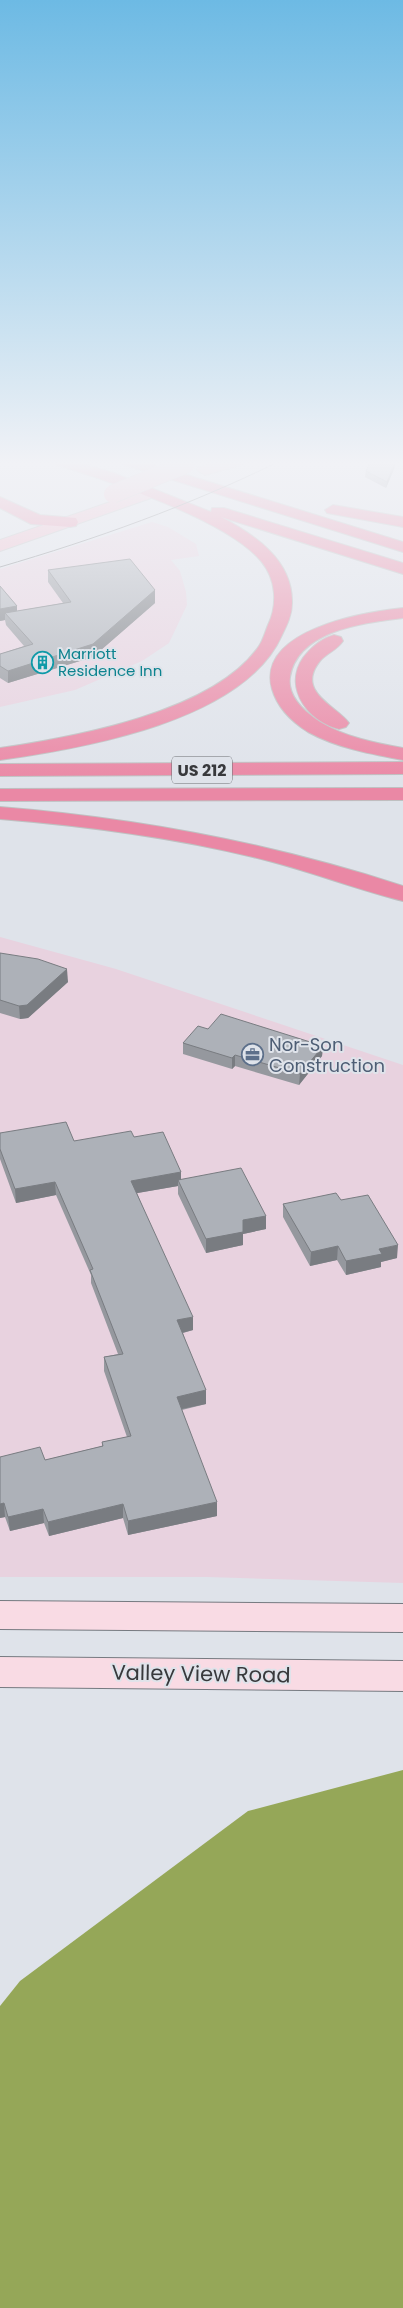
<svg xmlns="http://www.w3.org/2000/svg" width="403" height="2308" font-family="Poppins,sans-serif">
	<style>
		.commercial { fill: #e8d2df }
		.forest { fill: #95a758 }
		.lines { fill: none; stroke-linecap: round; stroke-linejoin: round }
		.secondary-casing { stroke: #767a80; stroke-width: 2 }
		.primary-casing { stroke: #bfc0c1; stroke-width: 2 }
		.highway-casing { stroke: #bfc0c1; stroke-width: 2 }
		.secondary { fill: #f9dbe4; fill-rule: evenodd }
		.primary { fill: #f2b8c9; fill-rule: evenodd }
		.highway { fill: #ea88a5; fill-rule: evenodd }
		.tram { stroke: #7a7c80; stroke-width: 1 }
		.primary-bridge-casing { stroke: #bfc0c1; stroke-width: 19; stroke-linecap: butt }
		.primary-bridge { stroke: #f2b8c9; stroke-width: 18 }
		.wall { fill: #95989e }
		.shaded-wall { fill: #797c81 }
		.building { fill: #adb1b8; stroke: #797c81 }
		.labels { text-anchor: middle; stroke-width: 4; stroke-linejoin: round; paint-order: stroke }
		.far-culture-label { font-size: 15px; fill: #0d838f; stroke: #dfe3ea; text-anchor: start }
		.shield { fill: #dfe3ea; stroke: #6a6c70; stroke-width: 1 }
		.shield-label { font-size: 16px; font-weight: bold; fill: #38393c }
		.service-label { font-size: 18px; fill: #4e5e75; stroke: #dfe3ea; text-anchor: start }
		.near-street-label { font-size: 21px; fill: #38393c; stroke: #dfe3ea }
	</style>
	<rect width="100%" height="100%" fill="#dfe3ea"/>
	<g class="commercial">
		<polygon points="152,522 168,527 196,544 199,556 171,560 180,571 186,592 187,605 169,643 142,661 75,690 0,707 0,569"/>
		<polygon points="0,937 116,969 403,1065 403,1583 207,1577 0,1577"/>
	</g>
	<polygon class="forest" points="403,1770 403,2308 0,2308 0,2006 20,1981 248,1811"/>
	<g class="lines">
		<defs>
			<g id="secondary">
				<polygon points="0,1601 403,1604 403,1632 0,1629"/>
				<polygon points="0,1657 403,1661 403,1691 0,1687"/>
			</g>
			<g id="primary">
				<polygon points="219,462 244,462 241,465 205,475 197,470 199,467"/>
				<polygon points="145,490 153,495 151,498 0,551 0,540"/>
			</g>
			<g id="highway">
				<path d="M54,462H77L114,473L211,512L212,508H224L403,563V574L221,517C255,535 293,560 292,603C292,615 287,625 282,635C244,721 84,748 0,760V748C74,737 214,712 259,646C263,640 265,632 268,625C278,604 276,579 261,561C227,520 109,481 57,465Z"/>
				<polygon points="122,462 145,462 403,542 403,552 125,465"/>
				<polygon points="0,497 40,515 76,518 78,522 76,526 70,527 31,524 0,508"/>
				<polygon points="333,505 403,517 403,527 327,513 325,510"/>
				<path d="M403,608V618C364,623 298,630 290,677C287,697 305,712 320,722C345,737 375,743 403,748V760C371,754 337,748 308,732C292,722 277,707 272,689C256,630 364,612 403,608Z"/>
				<path d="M334,635L341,637L343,641C337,650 327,653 320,661C295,692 337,706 349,723L346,727L339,729C304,720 280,681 308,652C315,644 324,638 334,635Z"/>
				<polygon points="403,762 403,774 0,776 0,764"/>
				<polygon points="403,788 403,800 0,801 0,789"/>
				<path d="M0,807C138,818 271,843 403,886V901C352,888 304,869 253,857C170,837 85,826 0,819Z"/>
			</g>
		</defs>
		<use href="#secondary" class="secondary-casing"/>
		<use href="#primary" class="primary-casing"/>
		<use href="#highway" class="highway-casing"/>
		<use href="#secondary" class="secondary"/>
		<use href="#primary" class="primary"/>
		<use href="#highway" class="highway"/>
		<path class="tram" d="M0,567C96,539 188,506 278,462"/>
		<defs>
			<polyline id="primary-bridge" points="113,494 186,464"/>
		</defs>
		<use href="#primary-bridge" class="primary-bridge-casing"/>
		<use href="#primary-bridge" class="primary-bridge"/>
	</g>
	<g class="wall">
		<polygon points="395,463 394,469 386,488 365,477 366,471"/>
		<polygon points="48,570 155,603 93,657 8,683 0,678 0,654 24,646 6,625 5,620 0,621 0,586 17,606 17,611 63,603 48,582"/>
		<polygon points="0,953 68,982 28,1018 20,1019 0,1013"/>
		<polygon points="208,1029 323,1046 322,1056 299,1085 235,1066 232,1069 183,1054 183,1043"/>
		<polygon points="0,1133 74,1141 134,1137 181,1172 181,1180 266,1216 266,1229 243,1234 243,1245 206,1253 178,1194 178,1186 137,1193 193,1330 183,1333 206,1404 182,1410 217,1516 128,1535 123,1518 49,1536 44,1523 10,1531 5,1517 0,1518 0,1457 45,1460 102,1446 102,1442 127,1437 104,1371 104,1357 118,1354 91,1283 91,1275 56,1195 16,1203 0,1159"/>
		<polygon points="341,1200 397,1258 381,1262 381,1267 346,1275 337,1260 310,1266 283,1217 283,1204"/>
	</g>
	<g class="shaded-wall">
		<polygon points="395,463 394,469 386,488 387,482"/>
		<polygon points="155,590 155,603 93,657 8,683 8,671"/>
		<polygon points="17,606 17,619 5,613 5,620 0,621 0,609"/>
		<polygon points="67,969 68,982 28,1018 20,1019 19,1006"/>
		<polygon points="323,1046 322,1056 299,1085 300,1074"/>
		<polygon points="235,1055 235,1066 232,1069 232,1058"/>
		<polygon points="181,1172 181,1185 178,1180 178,1186 132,1194 131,1181"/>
		<polygon points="55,1182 56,1195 16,1203 15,1189"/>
		<polygon points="266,1216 266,1229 243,1234 243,1245 206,1253 206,1239 243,1220"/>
		<polygon points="398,1245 397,1258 381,1262 381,1267 346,1275 346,1261 379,1249"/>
		<polygon points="338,1246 337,1260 310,1266 311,1252"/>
		<polygon points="193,1317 193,1330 178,1334 177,1320"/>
		<polygon points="206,1390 206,1404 177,1410 177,1397"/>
		<polygon points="217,1502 217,1516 128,1535 128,1521"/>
		<polygon points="4,1503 5,1517 0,1518 0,1504"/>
		<polygon points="123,1504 123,1518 49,1536 48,1522"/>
		<polygon points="43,1509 44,1523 10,1531 8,1517"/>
	</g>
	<g class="building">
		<polygon points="370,462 392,462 395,463 387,482 366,471"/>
		<polygon points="130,559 155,590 93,644 8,671 0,666 0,654 33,644 5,613 71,602 48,570"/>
		<polygon points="0,586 17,606 0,609"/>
		<polygon points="0,953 38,959 67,969 27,1005 19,1006 0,1000"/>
		<polygon points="221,1014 323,1046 300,1074 235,1055 232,1058 183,1043 198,1026 208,1029"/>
		<polygon points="66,1122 74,1141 131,1131 134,1137 163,1132 181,1172 131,1181 193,1317 177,1320 206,1390 177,1397 217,1502 128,1521 123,1504 48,1522 43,1509 8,1517 4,1503 0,1504 0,1457 40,1447 45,1460 103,1446 102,1442 131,1436 104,1357 123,1354 90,1270 93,1269 55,1182 15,1189 0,1149 0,1133"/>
		<polygon points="241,1168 266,1216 243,1220 243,1232 206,1239 178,1180"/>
		<polygon points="336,1193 341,1200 368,1195 398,1245 379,1249 382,1254 346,1261 338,1246 311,1252 283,1204"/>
	</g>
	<linearGradient id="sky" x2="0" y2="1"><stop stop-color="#6dbae4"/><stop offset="0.59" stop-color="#f1f2f6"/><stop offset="1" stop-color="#f1f2f6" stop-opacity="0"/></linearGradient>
	<rect width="403" height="785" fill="url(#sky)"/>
	<defs>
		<symbol id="building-ring" viewBox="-11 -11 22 22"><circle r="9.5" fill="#dfe3ea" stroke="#0f9aa8" stroke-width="1.5"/><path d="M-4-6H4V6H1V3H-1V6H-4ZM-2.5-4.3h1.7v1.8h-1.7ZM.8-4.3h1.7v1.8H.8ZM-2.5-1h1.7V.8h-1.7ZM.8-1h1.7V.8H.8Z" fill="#0f9aa8"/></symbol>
		<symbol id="office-ring" viewBox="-11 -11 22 22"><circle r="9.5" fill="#dfe3ea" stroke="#5c6f8a" stroke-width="1.5"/><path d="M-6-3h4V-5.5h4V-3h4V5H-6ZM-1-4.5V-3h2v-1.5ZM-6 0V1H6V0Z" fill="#5c6f8a"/></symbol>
	</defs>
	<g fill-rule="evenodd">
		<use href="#building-ring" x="30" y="650" width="25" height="25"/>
		<use href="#office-ring" x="240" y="1042" width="25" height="25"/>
	</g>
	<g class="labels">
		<g class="far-culture-label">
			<text x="58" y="659">Marriott<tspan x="58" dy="17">Residence Inn</tspan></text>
		</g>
		<rect class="shield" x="172" y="756.5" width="60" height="27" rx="4"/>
		<g class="shield-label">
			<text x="202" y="776">US 212</text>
		</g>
		<g class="service-label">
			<text x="269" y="1051">Nor-Son<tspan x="269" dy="21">Construction</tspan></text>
		</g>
		<g class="near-street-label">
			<text transform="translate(201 1674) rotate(1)" y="7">Valley View Road</text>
		</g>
	</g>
</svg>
